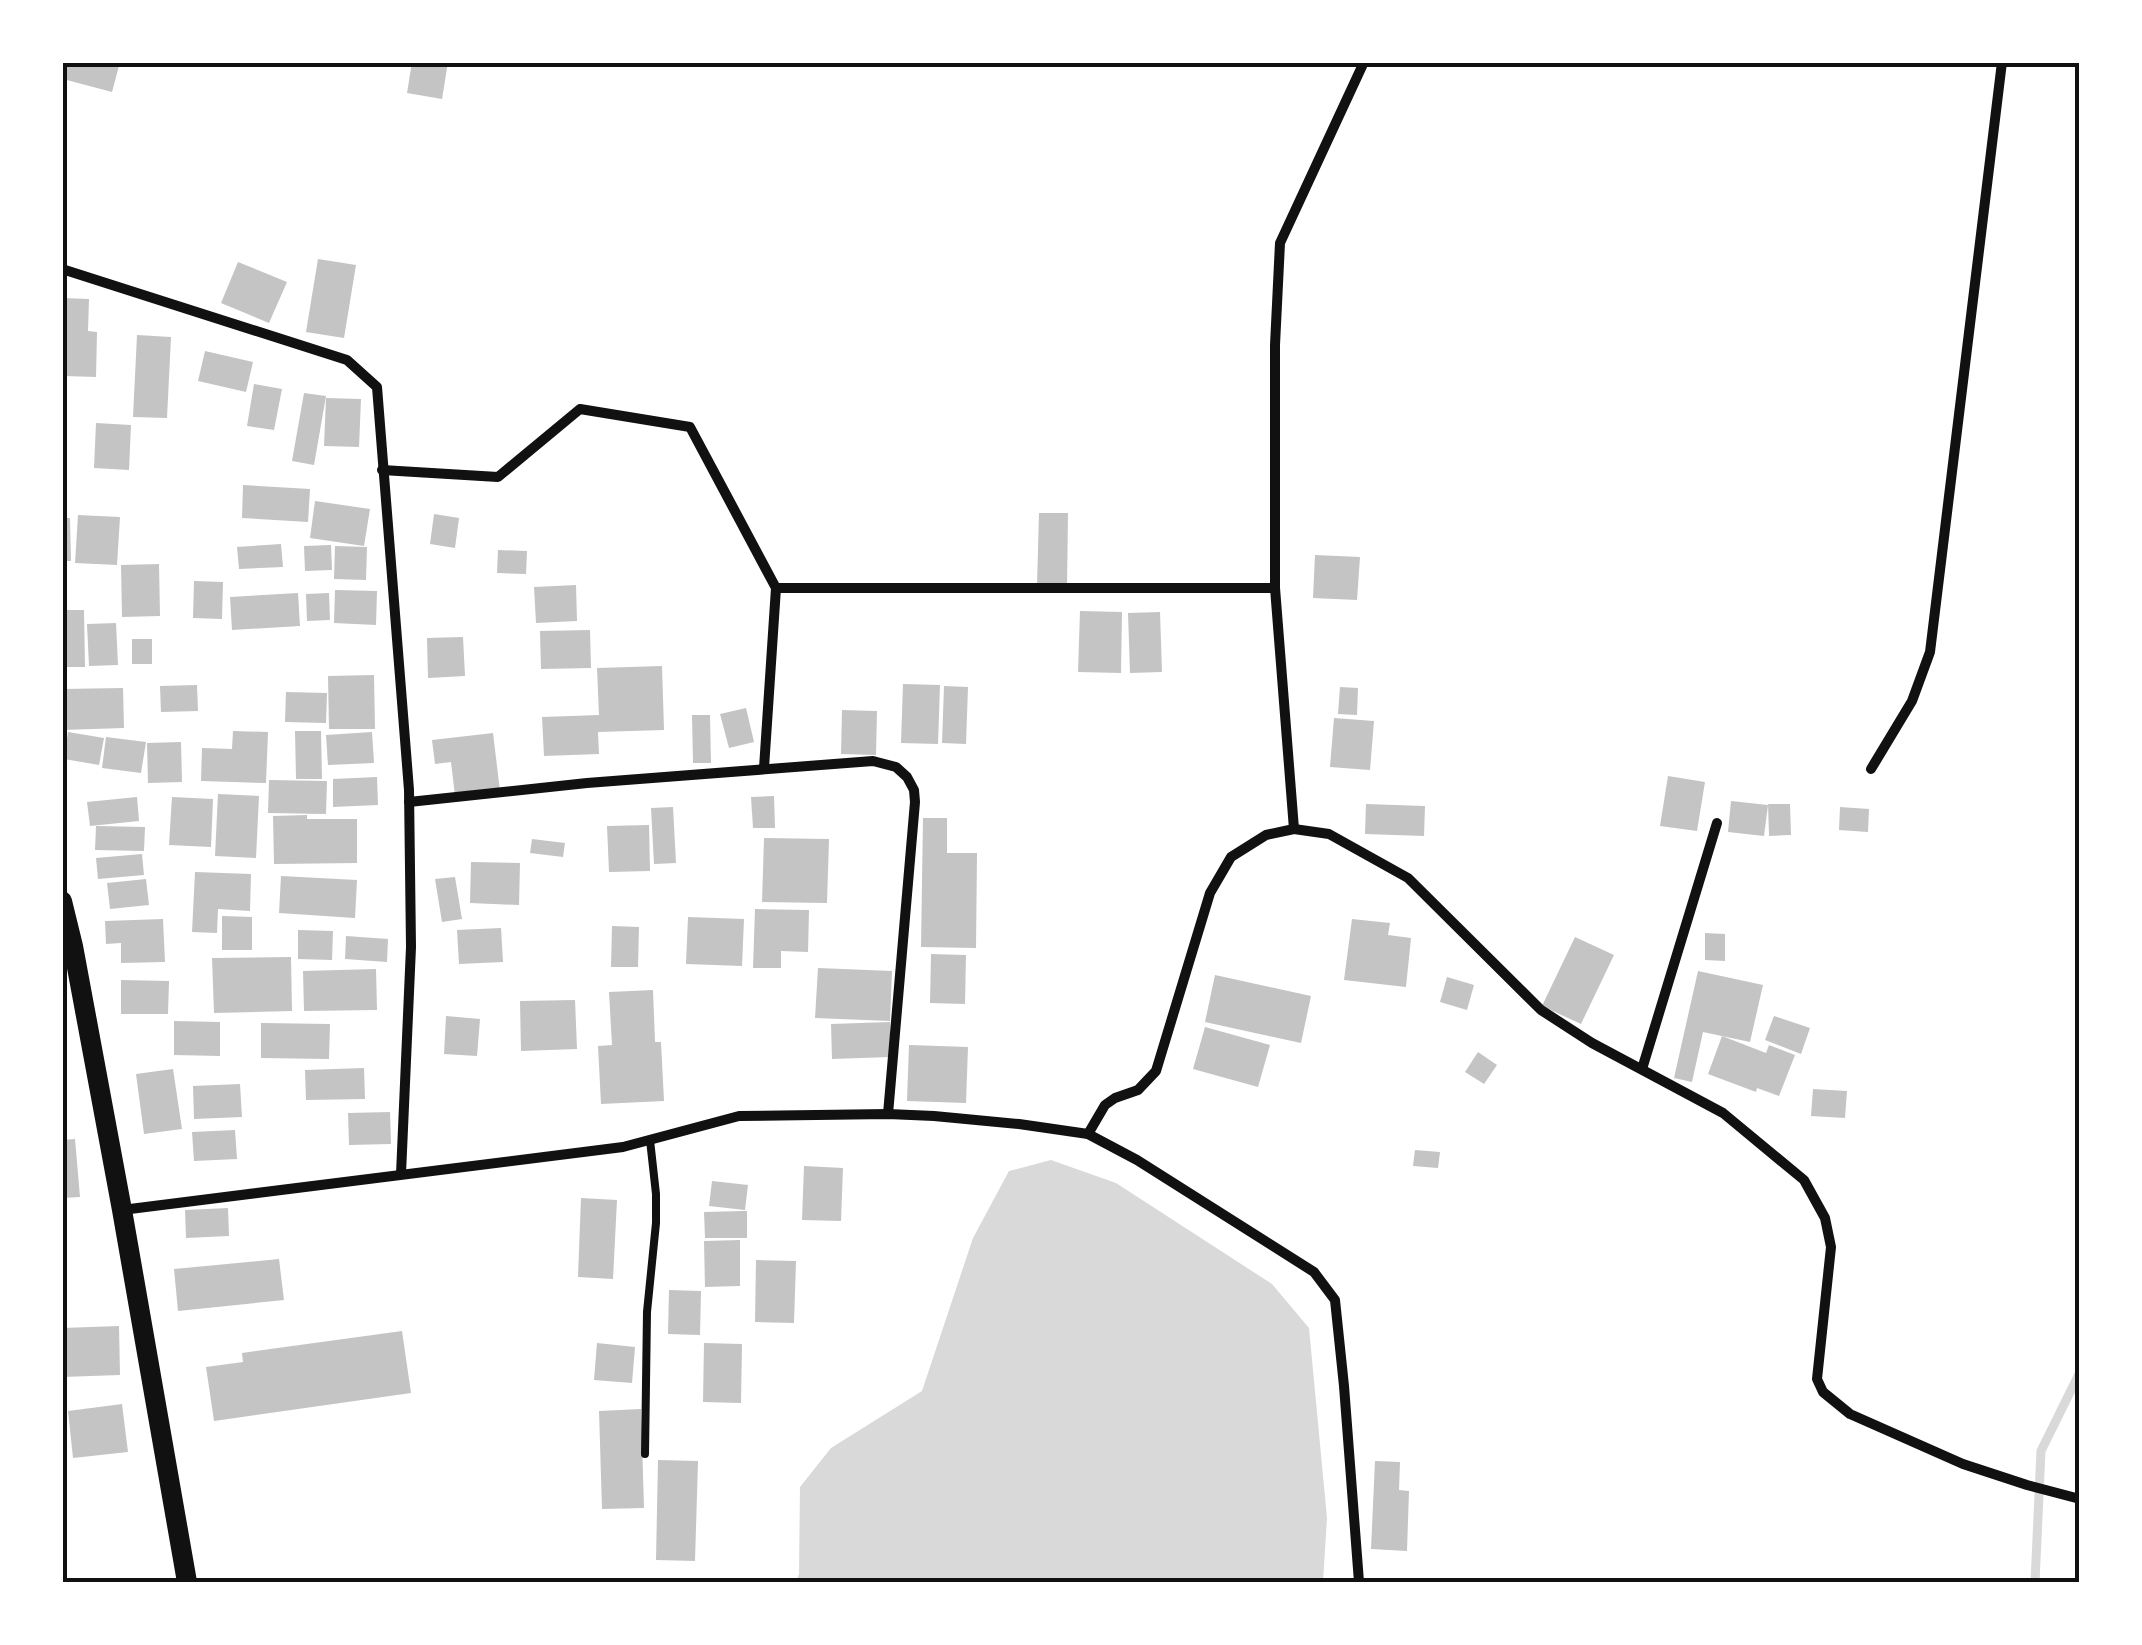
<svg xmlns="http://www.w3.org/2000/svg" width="2142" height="1645" font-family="Montserrat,sans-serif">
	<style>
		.water { fill: #d9d9d9 }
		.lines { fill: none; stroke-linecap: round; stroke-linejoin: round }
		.stream { stroke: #d9d9d9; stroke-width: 9 }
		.building { fill: #c4c4c4 }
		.service { stroke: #111; stroke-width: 8 }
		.minor { stroke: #111; stroke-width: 10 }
		.secondary { stroke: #111; stroke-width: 20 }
		.neatline { fill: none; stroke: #111; stroke-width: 4 }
	</style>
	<rect width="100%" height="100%" fill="#fff"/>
	<polygon class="water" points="1051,1160 1116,1183 1272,1284 1309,1328 1327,1518 1323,1582 796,1582 799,1574 800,1487 831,1448 922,1391 973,1238 1009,1171"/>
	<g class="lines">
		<polyline class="stream" points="2035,1582 2041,1451 2080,1372"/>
	</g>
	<g class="building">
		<polygon points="84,62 120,62 112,92 63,79 67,63 82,67"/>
		<polygon points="412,62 448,62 442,99 407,93"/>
		<polygon points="318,259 356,265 344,338 306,332"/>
		<polygon points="238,262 287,282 269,323 221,303"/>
		<polygon points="62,298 89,299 88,331 97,332 96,377 64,376 65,341 62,341"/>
		<polygon points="137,335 171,337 167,418 133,417"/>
		<polygon points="205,351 253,362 246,392 198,381"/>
		<polygon points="254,384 282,389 274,430 247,426"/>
		<polygon points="304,393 326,396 314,465 292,461"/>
		<polygon points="326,398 361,399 359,447 324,446"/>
		<polygon points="96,423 131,425 129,470 94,468"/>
		<polygon points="243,485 310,489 308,522 242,518"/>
		<polygon points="315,501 370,509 364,546 310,538"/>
		<polygon points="1039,513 1068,513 1067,587 1037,586"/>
		<polygon points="434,514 459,518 455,548 430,544"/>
		<polygon points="78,515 120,517 117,565 75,563"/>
		<polygon points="62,518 70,518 71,561 62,561"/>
		<polygon points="281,544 283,567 239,569 237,547"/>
		<polygon points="331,545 332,570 305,571 304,546"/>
		<polygon points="335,546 367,547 366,580 334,579"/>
		<polygon points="498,550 527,551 526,574 497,573"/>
		<polygon points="1315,555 1360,557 1357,600 1313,598"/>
		<polygon points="159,564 160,616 122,617 121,565"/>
		<polygon points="194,581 223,582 222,619 193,618"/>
		<polygon points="576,585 577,621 536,623 534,587"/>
		<polygon points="335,590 377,591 376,625 334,623"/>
		<polygon points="298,593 300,626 232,630 230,597"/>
		<polygon points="329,593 330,620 307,621 306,594"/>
		<polygon points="62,610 84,610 85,667 62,667"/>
		<polygon points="1080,611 1122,612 1121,673 1078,672"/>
		<polygon points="1160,612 1162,672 1130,673 1128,613"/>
		<polygon points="116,623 118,665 89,666 87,624"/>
		<polygon points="590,630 591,668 541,669 540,631"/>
		<polygon points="463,637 465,676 428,678 427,638"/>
		<rect x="132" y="639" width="20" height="25"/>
		<polygon points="662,666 664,730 598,732 599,754 544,756 542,717 599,715 597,668"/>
		<polygon points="374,675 375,729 329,729 328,676"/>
		<polygon points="903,684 940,685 938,744 901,743"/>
		<polygon points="197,685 198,711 161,712 160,686"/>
		<polygon points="944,686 968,687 966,744 942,743"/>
		<polygon points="1340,687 1358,688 1357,715 1338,714"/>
		<polygon points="123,688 124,728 62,730 62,689"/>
		<polygon points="286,692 327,693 326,723 285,722"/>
		<polygon points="746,708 754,742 729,748 720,714"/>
		<polygon points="842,710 877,711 876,755 841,754"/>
		<polygon points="692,715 710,715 711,763 693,763"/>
		<polygon points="1334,718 1374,721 1370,770 1330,767"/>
		<polygon points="233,731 268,732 266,783 201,781 202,748 232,749"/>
		<polygon points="295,731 321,731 322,779 296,779"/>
		<polygon points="68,732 104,738 99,765 64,759"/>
		<polygon points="372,732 374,763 328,765 326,735"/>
		<polygon points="493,733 500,791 455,796 451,762 435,764 432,740"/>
		<polygon points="106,737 146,742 141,773 102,768"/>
		<polygon points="181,742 182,782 148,783 147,743"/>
		<polygon points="1668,776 1705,782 1697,831 1660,826"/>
		<polygon points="377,777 378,805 333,807 333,779"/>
		<polygon points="269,780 327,781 326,814 268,813"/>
		<polygon points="218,794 259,796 256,858 215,856"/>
		<polygon points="774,796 775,828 753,828 751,797"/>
		<polygon points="137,797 139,821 90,826 87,802"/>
		<polygon points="172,797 213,799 211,847 169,845"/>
		<polygon points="1731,801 1768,805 1764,836 1728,832"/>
		<polygon points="1366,804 1425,806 1424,836 1365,834"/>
		<polygon points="1768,804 1790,804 1791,835 1769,836"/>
		<polygon points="673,807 676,863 654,864 651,808"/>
		<polygon points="1840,807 1869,809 1868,832 1839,830"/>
		<polygon points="307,815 307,819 357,819 357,863 274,864 273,816"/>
		<polygon points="923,818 947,818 947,853 977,853 976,948 921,947"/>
		<polygon points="649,825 650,871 609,872 607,826"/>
		<polygon points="96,826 145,827 144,851 95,850"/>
		<polygon points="764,838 829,839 827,903 762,902"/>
		<polygon points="532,839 565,843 563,857 530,853"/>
		<polygon points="142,854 144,875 98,879 96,858"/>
		<polygon points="471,862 520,863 519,905 470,903"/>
		<polygon points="195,872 251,874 250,911 218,909 217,933 192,932"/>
		<polygon points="281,876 357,880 355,918 279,913"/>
		<polygon points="455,877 462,919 442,922 435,879"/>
		<polygon points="146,879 149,905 110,909 107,883"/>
		<polygon points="755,909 809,910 808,952 781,951 781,968 753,968"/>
		<polygon points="222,916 252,917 252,950 222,950"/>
		<polygon points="688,917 744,919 742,966 686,964"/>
		<polygon points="163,919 165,962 121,963 121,943 106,944 105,921"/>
		<polygon points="1352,919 1390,923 1388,935 1411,938 1406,987 1344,980"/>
		<polygon points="612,926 639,927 638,967 611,967"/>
		<polygon points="501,928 503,962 459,964 457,930"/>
		<polygon points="298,930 333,931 332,960 298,959"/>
		<polygon points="1705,933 1725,934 1725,961 1705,960"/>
		<polygon points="346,936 388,939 387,962 345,959"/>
		<polygon points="1575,937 1614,955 1581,1024 1542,1006"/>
		<polygon points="931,954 966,955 965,1004 930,1003"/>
		<polygon points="291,957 292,1011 214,1013 212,958"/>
		<polygon points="818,968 892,971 890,1021 815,1018"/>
		<polygon points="376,969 377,1010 304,1011 303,971"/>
		<polygon points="1698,971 1763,985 1750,1042 1703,1032 1692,1082 1674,1078"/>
		<polygon points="1215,975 1311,996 1301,1043 1205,1022"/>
		<polygon points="1447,977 1474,985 1467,1010 1440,1002"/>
		<polygon points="121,980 169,981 168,1014 121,1014"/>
		<polygon points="653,990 655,1042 661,1042 664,1101 601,1104 598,1046 612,1045 609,992"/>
		<polygon points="575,1000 577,1049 521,1051 520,1001"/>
		<polygon points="446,1016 480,1019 477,1056 444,1054"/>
		<polygon points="1774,1016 1810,1028 1801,1054 1765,1040"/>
		<polygon points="174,1021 220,1022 220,1056 174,1055"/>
		<polygon points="890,1022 891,1057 832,1059 831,1024"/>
		<polygon points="261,1023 330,1024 329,1059 261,1058"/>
		<polygon points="1205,1027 1270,1045 1258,1087 1193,1069"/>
		<polygon points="1722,1036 1766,1053 1769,1045 1795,1055 1779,1096 1757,1088 1756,1092 1708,1074"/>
		<polygon points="909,1045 968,1047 966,1103 907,1101"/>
		<polygon points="1478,1052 1497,1065 1484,1084 1465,1072"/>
		<polygon points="364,1068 365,1099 306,1100 305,1070"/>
		<polygon points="173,1069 182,1129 144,1134 136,1074"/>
		<polygon points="240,1084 242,1117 194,1119 193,1086"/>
		<polygon points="1813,1089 1847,1091 1845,1118 1811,1116"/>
		<polygon points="390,1112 391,1144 349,1145 348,1113"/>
		<polygon points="235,1130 237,1159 194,1161 192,1132"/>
		<polygon points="75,1139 80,1197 62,1198 62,1140"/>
		<polygon points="1415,1150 1440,1152 1438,1168 1413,1166"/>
		<polygon points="804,1166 843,1168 841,1221 802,1220"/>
		<polygon points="712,1181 748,1185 745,1210 709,1206"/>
		<polygon points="581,1198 617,1200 613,1279 578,1277"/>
		<polygon points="228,1208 229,1236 186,1238 185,1210"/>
		<polygon points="743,1211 747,1211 747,1238 705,1238 704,1212"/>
		<polygon points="740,1240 740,1286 705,1287 704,1241"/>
		<polygon points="279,1259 284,1300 178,1311 174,1269"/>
		<polygon points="756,1260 796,1261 794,1323 755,1322"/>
		<polygon points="669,1290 701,1291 700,1335 668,1334"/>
		<polygon points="119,1326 120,1375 62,1377 62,1328"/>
		<polygon points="402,1331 411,1393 214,1421 206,1367 243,1362 242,1353"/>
		<polygon points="597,1343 635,1347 632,1383 594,1380"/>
		<polygon points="704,1343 742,1344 741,1403 703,1402"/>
		<polygon points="122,1404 128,1452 73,1458 68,1411"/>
		<polygon points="641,1409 644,1508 602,1509 599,1411"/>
		<polygon points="658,1460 698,1461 695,1561 656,1560"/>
		<polygon points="1375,1461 1400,1462 1399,1490 1409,1491 1407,1551 1371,1549"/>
	</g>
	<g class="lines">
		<polyline class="service" points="645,1454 647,1312 656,1223 656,1194 650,1140"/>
		<g class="minor">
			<polyline points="62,269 347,360 377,387 409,790 411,947 401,1174"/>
			<polyline points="382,470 498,477 580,409 690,427 776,588 764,768"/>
			<polyline points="776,588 1275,588"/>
			<polyline points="1871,769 1912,701 1930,652 2002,62"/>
			<polyline points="409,802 587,783 873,761 896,767 907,777 914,790 915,802 888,1114"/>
			<polyline points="1294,829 1275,588 1275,345 1280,243 1364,62"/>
			<polyline points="1642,1069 1717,823"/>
			<polyline points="1088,1134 1105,1105 1115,1098 1138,1090 1156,1071 1210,893 1231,857 1266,835 1294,829 1329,834 1408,878 1541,1010 1592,1043 1723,1113 1804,1180 1825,1218 1831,1247 1817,1379 1823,1392 1850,1414 1963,1464 2027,1485 2080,1499"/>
			<polyline points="122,1210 623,1147 739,1116 888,1114 934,1116 1019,1124 1088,1134 1137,1160 1314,1272 1335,1300 1344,1386 1359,1582"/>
		</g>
		<polyline class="secondary" points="62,901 73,946 122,1210 187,1582"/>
	</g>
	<rect width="2142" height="1645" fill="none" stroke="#ffffff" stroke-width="130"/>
	<rect x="65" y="65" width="2012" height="1515" class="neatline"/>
</svg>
